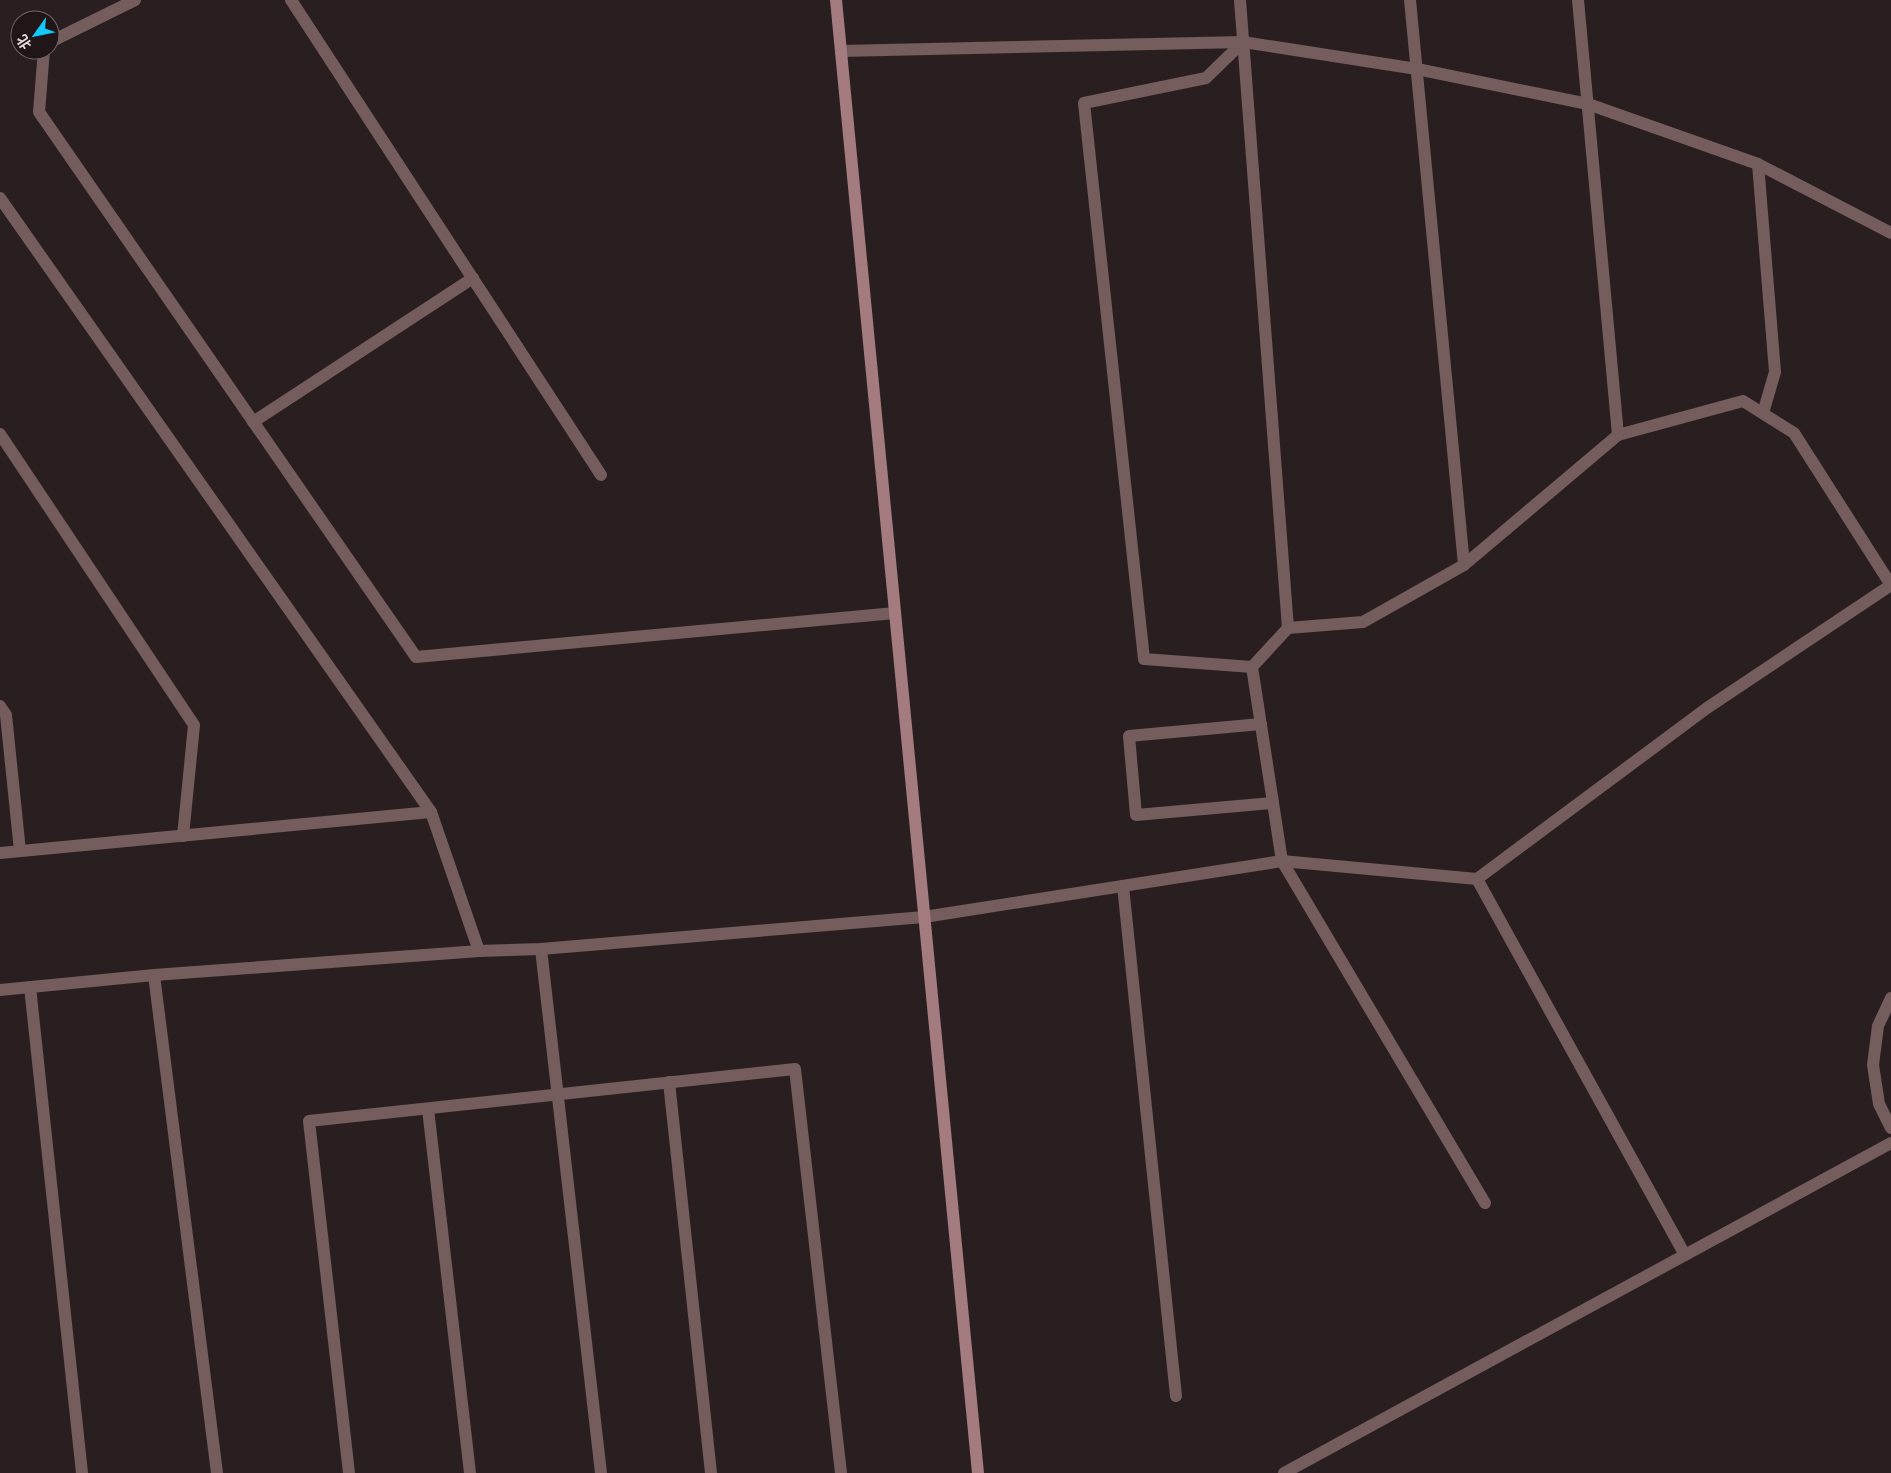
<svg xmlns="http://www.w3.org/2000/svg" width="1891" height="1473" font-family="'Archivo Narrow','Noto Sans SC',sans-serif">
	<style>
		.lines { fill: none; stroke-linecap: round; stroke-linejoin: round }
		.lane { stroke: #755c5d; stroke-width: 12 }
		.street { stroke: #755c5d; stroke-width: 12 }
		.secondary { stroke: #a47c7f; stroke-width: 12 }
	</style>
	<rect width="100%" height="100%" fill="#2a1f20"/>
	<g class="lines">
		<g class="lane">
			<polyline points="291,0 601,475"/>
			<polyline points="1240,0 1288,628"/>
			<polyline points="1410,0 1464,565"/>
			<polyline points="1578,0 1618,435"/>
			<polyline points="50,42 135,0"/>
			<polyline points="1243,42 1206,78 1084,103 1144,659 1252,667"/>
			<polyline points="44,50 39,112 416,657 895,613"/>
			<polyline points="841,51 1243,42 1417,69 1588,104 1758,164 1891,233"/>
			<polyline points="1758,164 1775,372 1763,413"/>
			<polyline points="0,198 431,812 479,951"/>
			<polyline points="253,422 473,278"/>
			<polyline points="0,434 194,725 183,836"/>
			<polyline points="0,706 6,715 20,851"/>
			<polyline points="1261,724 1129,736 1136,815 1273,803"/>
			<polyline points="0,853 431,812"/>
			<polyline points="1477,879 1685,1255"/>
			<polyline points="1123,886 1176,1396"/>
			<polyline points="924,917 1282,861 1477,879 1707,708 1891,585"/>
			<polyline points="30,987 82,1473"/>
			<polyline points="669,1082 711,1473"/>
			<polyline points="428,1109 470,1473"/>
			<polyline points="1485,1203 1282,861 1252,667 1288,628 1363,622 1464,565 1618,435 1743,401 1794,433 1891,585"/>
			<polyline points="349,1473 309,1121 795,1069 841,1473"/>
		</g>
		<g class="street">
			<polyline points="541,949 601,1473"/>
			<polyline points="154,975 217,1473"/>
			<polyline points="0,990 154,975 479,951 541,949 924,917"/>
			<polyline points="1891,998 1878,1026 1873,1065 1879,1104 1891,1128"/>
			<polyline points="1284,1473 1891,1143"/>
		</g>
		<polyline class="secondary" points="836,0 978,1473"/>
	</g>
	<g transform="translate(35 35) rotate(237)"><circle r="24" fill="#201617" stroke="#6f6667"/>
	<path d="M0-4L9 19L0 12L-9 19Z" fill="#11cafa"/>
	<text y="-8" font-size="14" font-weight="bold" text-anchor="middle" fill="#e5dede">北</text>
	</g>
</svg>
